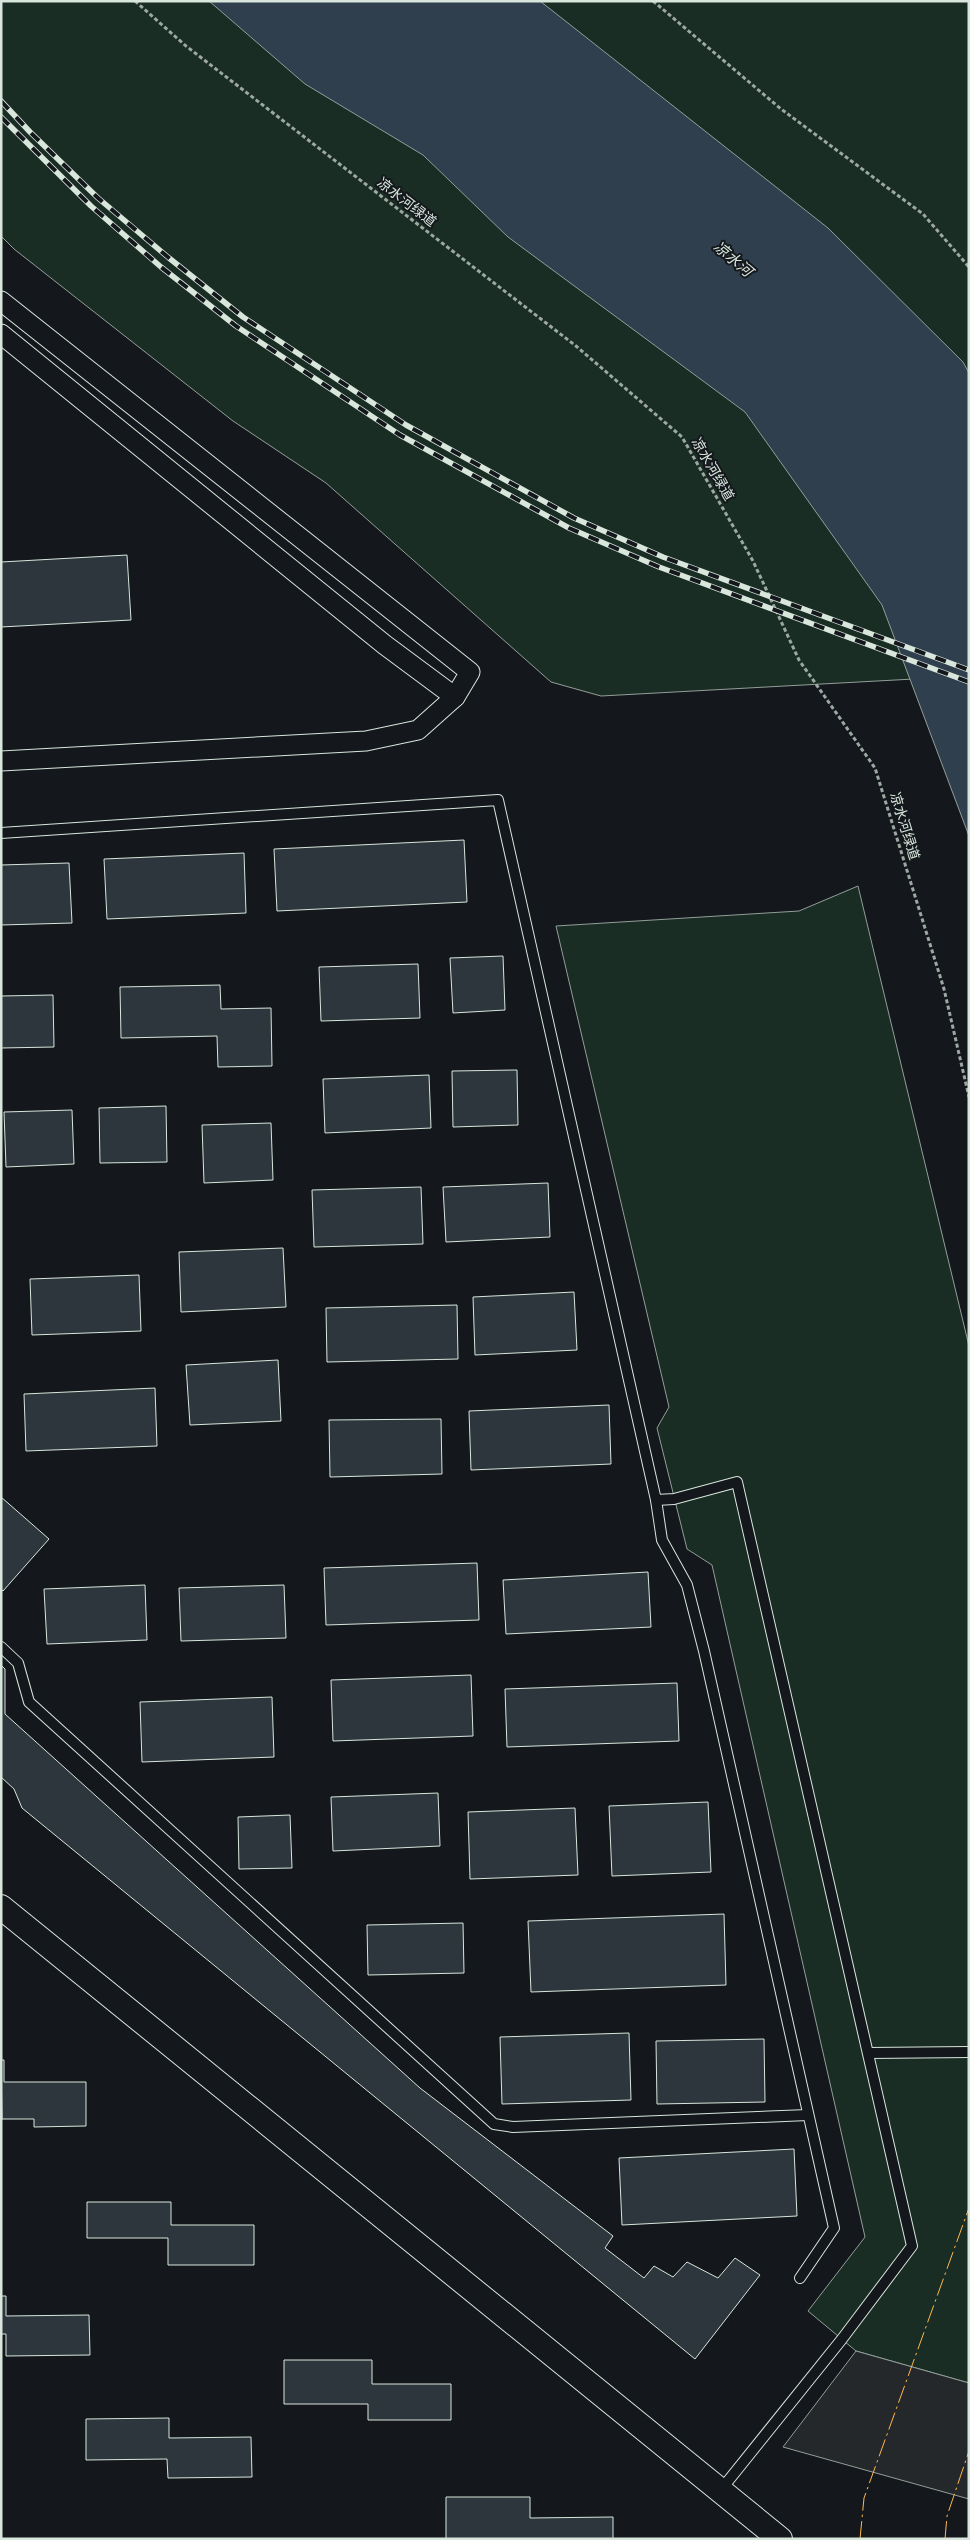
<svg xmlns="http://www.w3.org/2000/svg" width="970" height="2540" font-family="Montserrat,'Noto Sans SC',sans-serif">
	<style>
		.green { fill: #1a2d24; stroke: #939e99 }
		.parking { fill: #24282b; stroke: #939e99 }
		.water { fill: #2f3f4d; stroke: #939e99 }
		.building { fill: #2c363c; stroke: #d8e6dc }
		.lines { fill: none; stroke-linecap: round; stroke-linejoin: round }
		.service-casing { stroke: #d8e6dc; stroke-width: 12 }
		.minor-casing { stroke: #d8e6dc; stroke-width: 21 }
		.tertiary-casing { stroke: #d8e6dc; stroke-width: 26 }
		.path { stroke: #9da8a2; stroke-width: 3; stroke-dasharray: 4 2.5; stroke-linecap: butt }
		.service { stroke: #14181c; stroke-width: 10 }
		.minor { stroke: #14181c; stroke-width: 19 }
		.tertiary { stroke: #14181c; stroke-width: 24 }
		.rail-casing { stroke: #d8e6dc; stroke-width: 5.5 }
		.rail { stroke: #14181c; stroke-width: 4; stroke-dasharray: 11; stroke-linecap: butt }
		.power { stroke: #ffb74d; stroke-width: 1; stroke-dasharray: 18 4 2.5 4; stroke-linecap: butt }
		.labels { text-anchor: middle; stroke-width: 4; stroke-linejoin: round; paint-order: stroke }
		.street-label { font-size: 14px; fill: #d8e6dc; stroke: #14181c }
		.water-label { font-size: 15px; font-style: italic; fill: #d8e6dc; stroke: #14181c }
	</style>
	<rect width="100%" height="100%" fill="#14181c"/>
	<g class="green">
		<polygon points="1,1 969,1 969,676 601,696 551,682 326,483 233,421 14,249 1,236"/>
		<polygon points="858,886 969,1346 969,2383 856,2351 808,2311 865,2237 712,1565 687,1549 657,1428 669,1407 556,926 799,911"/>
	</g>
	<polygon class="parking" points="856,2351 969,2383 969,2499 783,2447"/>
	<polygon class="water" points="209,1 540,1 828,228 963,362 969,373 969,836 882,605 745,412 508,237 423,155 305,84"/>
	<g class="building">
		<polygon points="127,555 131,620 1,627 1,562"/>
		<polygon points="464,840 467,902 277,911 274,849"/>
		<polygon points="244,853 246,913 107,919 104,859"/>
		<polygon points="69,863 72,923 1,925 1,865"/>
		<polygon points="503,956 505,1010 453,1013 450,958"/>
		<polygon points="418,964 420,1018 321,1021 319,967"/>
		<polygon points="220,985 221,1009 271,1008 272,1066 218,1067 217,1036 121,1038 120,987"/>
		<polygon points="53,995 54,1047 1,1048 1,996"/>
		<polygon points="517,1070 518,1125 453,1127 452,1071"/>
		<polygon points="429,1075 431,1128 325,1133 323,1079"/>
		<polygon points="166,1106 167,1162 100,1163 99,1108"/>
		<polygon points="72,1110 74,1164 6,1167 4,1112"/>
		<polygon points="271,1123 273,1180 204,1183 202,1125"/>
		<polygon points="548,1183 550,1237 446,1242 443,1187"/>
		<polygon points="421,1187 423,1244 314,1247 312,1190"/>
		<polygon points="283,1248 286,1307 181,1312 179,1252"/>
		<polygon points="139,1275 141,1331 32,1335 30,1279"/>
		<polygon points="574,1292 577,1350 475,1355 473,1297"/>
		<polygon points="457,1305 458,1359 327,1362 326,1308"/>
		<polygon points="278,1360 281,1421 190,1425 186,1365"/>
		<polygon points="155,1388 157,1446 26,1451 24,1394"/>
		<polygon points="609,1405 611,1464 471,1470 469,1411"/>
		<polygon points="441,1419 442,1474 330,1477 329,1420"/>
		<polygon points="1,1497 49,1539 3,1591 1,1589"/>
		<polygon points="477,1563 479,1620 326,1625 324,1568"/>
		<polygon points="648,1572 651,1627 506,1634 503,1580"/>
		<polygon points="145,1585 147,1640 47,1644 44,1589"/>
		<polygon points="284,1585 286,1638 181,1641 179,1588"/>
		<polygon points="1,1665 5,1669 5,1714 420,2088 613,2236 605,2248 644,2278 654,2266 673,2277 687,2262 718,2278 735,2258 760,2275 695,2359 22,1808 14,1789 1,1777"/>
		<polygon points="471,1675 473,1736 333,1741 331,1680"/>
		<polygon points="677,1683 679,1741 507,1747 505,1689"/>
		<polygon points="272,1697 274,1757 142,1762 140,1702"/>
		<polygon points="438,1793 440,1846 333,1851 331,1797"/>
		<polygon points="708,1802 711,1872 612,1876 609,1806"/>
		<polygon points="575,1808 578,1875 470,1879 468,1812"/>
		<polygon points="290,1815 292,1868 239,1869 238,1817"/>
		<polygon points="724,1914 726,1985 531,1992 528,1921"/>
		<polygon points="463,1923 464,1973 368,1975 367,1925"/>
		<polygon points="629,2033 631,2100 502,2104 500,2037"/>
		<polygon points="764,2039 765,2102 657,2104 656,2041"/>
		<polygon points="1,2060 4,2060 4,2082 86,2082 86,2126 34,2127 34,2119 2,2119"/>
		<polygon points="794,2149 797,2216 622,2225 619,2158"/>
		<polygon points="87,2202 171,2202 171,2225 254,2225 254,2265 168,2265 168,2238 87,2238"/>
		<polygon points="1,2296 6,2296 6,2316 89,2315 90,2355 6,2356 6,2334 1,2334"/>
		<polygon points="284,2360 372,2360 372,2384 451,2384 451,2420 368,2420 368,2404 284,2404"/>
		<polygon points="169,2418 169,2438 251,2437 252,2477 168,2478 167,2459 86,2460 86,2419"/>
		<polygon points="446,2497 530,2497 530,2518 613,2517 613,2539 446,2539"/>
	</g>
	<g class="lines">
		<defs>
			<g id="service">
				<polyline points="1,833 498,800 656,1500 674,1499 737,1482 912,2246 842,2339 720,2491"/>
				<polyline points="656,1500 662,1540 687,1585 704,1651 834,2228 800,2278"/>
				<polyline points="1,1647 18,1663 29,1702 494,2124 513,2127 808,2115"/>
				<polyline points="869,2053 969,2052"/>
			</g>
			<g id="minor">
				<polyline points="1,301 470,672 455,697 418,730 366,741 1,761"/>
				<polyline points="1,334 385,645 455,697"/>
			</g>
			<polyline id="tertiary" points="1,1907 780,2539"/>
		</defs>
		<use href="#service" class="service-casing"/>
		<use href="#minor" class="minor-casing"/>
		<use href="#tertiary" class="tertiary-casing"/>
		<g class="path">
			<polyline points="135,1 186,46 576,346 682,437 753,561 799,660 875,768 944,989 969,1097"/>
			<polyline points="653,1 781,109 923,214 969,267"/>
		</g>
		<use href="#service" class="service"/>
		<use href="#minor" class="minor"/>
		<use href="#tertiary" class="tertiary"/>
		<defs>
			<g id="rail">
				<polyline points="1,101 30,132 98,198 169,258 243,317 406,425 574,518 663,557 969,670"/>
				<polyline points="1,117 91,206 161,267 236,326 400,435 569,528 659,567 969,682"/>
			</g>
		</defs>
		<use href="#rail" class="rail-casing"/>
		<use href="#rail" class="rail"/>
		<g class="power">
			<polyline points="860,2539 864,2498 969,2208"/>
			<polyline points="945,2539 947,2516 969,2451"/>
		</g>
	</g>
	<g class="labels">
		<g class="street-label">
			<text transform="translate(407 202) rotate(38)" y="5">凉水河绿道</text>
			<text transform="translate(713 469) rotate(60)" y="5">凉水河绿道</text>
			<text transform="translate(905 826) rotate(73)" y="5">凉水河绿道</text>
		</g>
		<g class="water-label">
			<text transform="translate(733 259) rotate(40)" y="5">凉水河</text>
		</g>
	</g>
	<rect width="970" height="2540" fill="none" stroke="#d8e6dc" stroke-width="5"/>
</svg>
